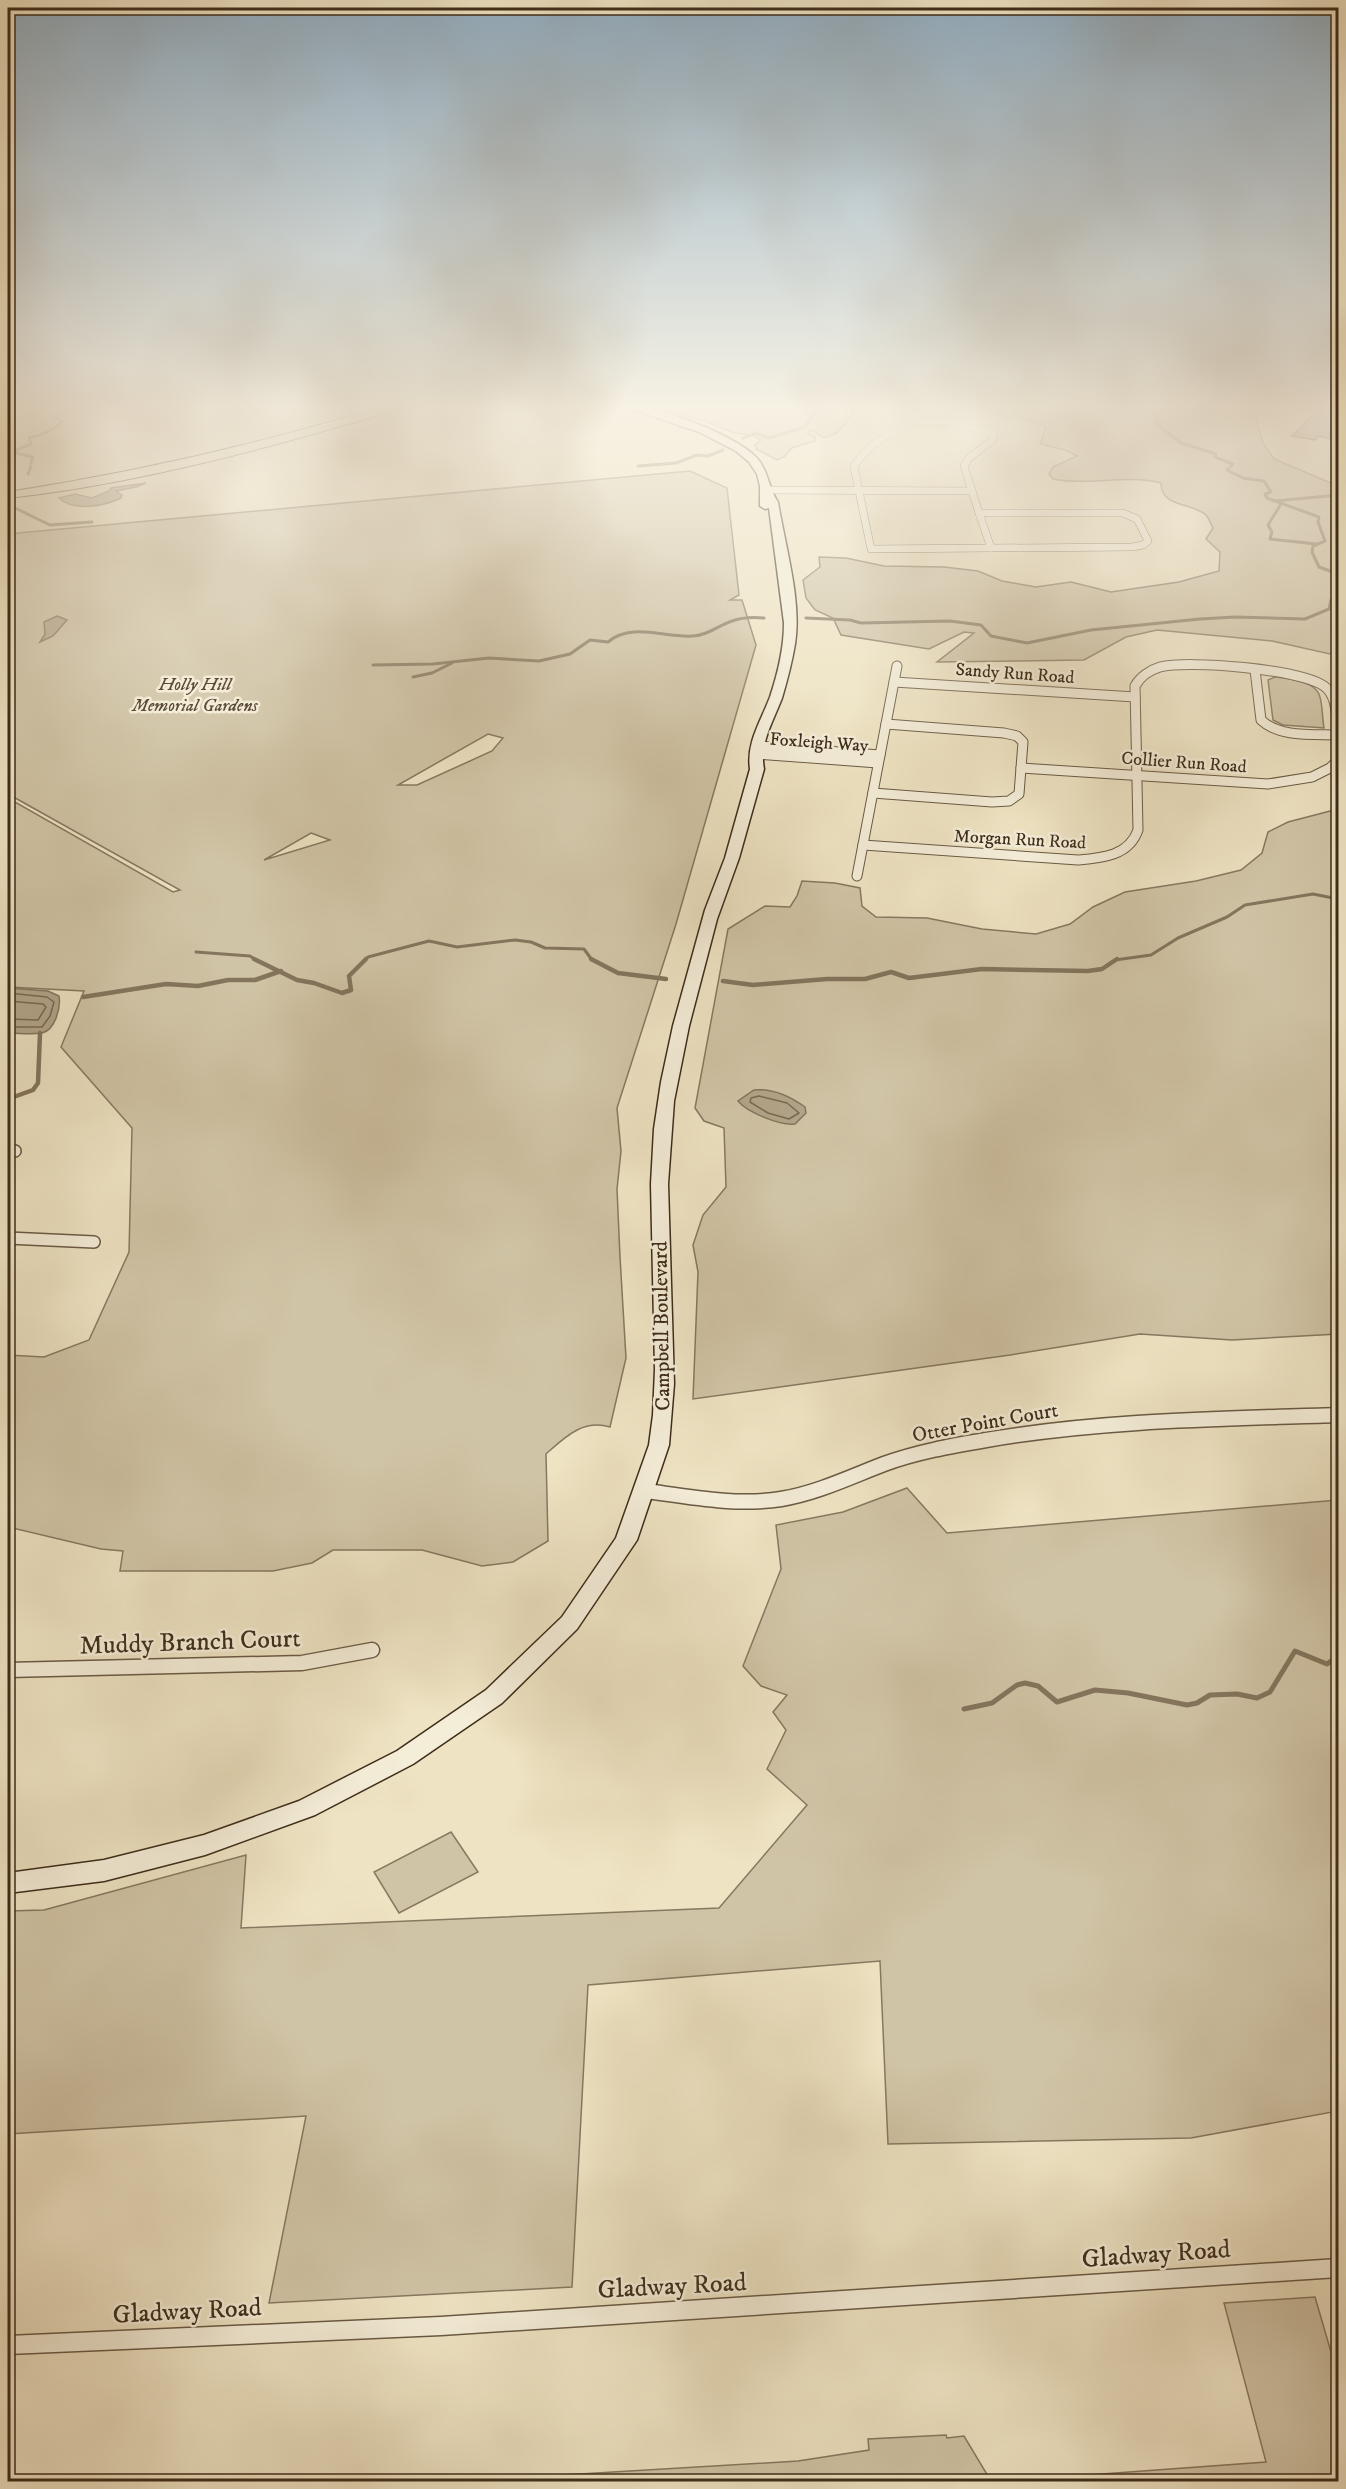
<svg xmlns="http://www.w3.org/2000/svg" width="1346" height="2489" font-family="'IM FELL DW Pica',serif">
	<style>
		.green { fill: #d0c4a6; stroke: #877860; stroke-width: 1.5; fill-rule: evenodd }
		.water { fill: #b2a58a; stroke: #84755d; stroke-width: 1.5 }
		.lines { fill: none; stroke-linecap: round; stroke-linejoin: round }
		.shore { stroke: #786952; stroke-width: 1.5 }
		.stream-far2 { stroke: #84755d; stroke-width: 3 }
		.stream-far1 { stroke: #84755d; stroke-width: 4.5 }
		.stream { stroke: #84755d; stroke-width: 5 }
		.building { fill: #9a8c72; stroke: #3e2d1a; stroke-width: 1.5 }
		.street-far4-casing { stroke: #6a5a44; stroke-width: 8 }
		.street-far3-casing { stroke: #6a5a44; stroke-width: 11 }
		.street-far2-casing { stroke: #6a5a44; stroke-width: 14 }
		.street-far1-casing { stroke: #6a5a44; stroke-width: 17 }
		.street-casing { stroke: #6a5a44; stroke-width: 21 }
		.secondary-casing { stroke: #3e2d1a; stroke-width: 3 }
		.primary-casing { stroke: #3e2d1a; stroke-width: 2 }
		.street-far4 { stroke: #f4edd8; stroke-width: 7 }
		.street-far3 { stroke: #f4edd8; stroke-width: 9 }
		.street-far2 { stroke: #f4edd8; stroke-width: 11 }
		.street-far1 { stroke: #f4edd8; stroke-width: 14 }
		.street { stroke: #f4edd8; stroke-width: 18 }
		.secondary { fill: #f4edd8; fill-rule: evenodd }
		.primary { fill: #eee3c3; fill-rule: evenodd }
		.labels { text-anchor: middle; stroke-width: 5; stroke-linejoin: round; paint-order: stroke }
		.far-street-label { font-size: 18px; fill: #3e2d1a; stroke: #f4edd8 }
		.far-park-label { font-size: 18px; font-style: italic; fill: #5b4b36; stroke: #f4edd8 }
		.street-label { font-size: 21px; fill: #3e2d1a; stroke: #f4edd8 }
		.near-street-label { font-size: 26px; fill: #3e2d1a; stroke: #f4edd8 }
	</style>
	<rect width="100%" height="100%" fill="#eee3c3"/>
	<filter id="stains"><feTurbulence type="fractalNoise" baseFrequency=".00333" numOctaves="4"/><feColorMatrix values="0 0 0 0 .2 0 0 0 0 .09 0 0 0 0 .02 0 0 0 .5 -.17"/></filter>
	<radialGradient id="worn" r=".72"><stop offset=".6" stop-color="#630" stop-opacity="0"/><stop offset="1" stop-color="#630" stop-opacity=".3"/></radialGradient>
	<g class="green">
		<polygon points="658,406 859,406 837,433 824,438 812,430 807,433 815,437 815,441 792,448 784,457 777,460 756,449 755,445 761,440 753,435 734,433 706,421 669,412"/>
		<path d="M983,406H1252L1263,443L1274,459L1338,486V647L1330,654L1272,641L1157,630L1126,637L1084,660L937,662L974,633L964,632L929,649L841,635L833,618L815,610L806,598L803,580L820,567L819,557L846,558L884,566L944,567L978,571L1002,581L1036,587L1071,582L1111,592L1179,582L1219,571L1220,552L1206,539L1213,528C1211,525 1209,518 1206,515C1192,502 1161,508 1161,483C1126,474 1089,486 1053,479L1049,474L1053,467L1077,456L1065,450L1040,444L1046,428L1036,422L988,413Z"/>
		<path d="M690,471L727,488L739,595L730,600H742L756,645L676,924L617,1108L621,1151L617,1189L620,1257L626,1358L610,1427C583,1419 565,1437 546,1454L548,1541L513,1562L482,1566L422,1550H333L312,1563L273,1571H120L123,1551L101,1549L8,1527V1355L44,1357L89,1340L129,1252L132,1128L61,1047L84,991L8,987V798L173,892L180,890L8,794V534ZM488,734L503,738L492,751L417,785H398ZM311,833L330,840L264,860Z"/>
		<path d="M1275,677C1287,678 1313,681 1319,694C1323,704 1322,718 1324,728L1283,725L1273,720L1268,680Z"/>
		<polygon points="1338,809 1338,1334 1232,1340 1140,1334 1010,1355 693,1399 698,1272 693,1245 703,1215 726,1187 724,1128 704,1121 695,1108 728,929 765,906 790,907 797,896 802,881 835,883 860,888 862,906 876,917 927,918 982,929 1036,934 1070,924 1093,907 1125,892 1196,881 1241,870 1262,853 1268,832 1288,822"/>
		<polygon points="907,1488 947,1533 1338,1500 1338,2111 1191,2138 888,2144 880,1961 588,1985 572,2287 269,2303 306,2116 8,2134 8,1911 44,1910 246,1855 241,1928 719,1908 807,1805 767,1769 786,1730 773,1712 787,1695 761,1686 743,1666 781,1569 776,1525 843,1512"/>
		<polygon points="451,1832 478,1872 399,1913 374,1872"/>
		<polygon points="1315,2297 1338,2376 1338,2481 1005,2481 1266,2462 1224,2303"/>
		<polygon points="946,2435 947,2438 964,2436 991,2481 462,2481 798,2461 869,2450 868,2439"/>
	</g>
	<g class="water">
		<path d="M146,483L136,487L116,491L122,495L121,498C105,506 73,512 59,498L75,494L92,498L109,491L111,488Z"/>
		<polygon points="57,616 67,620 53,636 40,642 45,634 44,622"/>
		<path d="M8,988L48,991L59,996C61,1008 55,1030 42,1033C31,1035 18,1033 8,1033Z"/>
		<path d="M754,1090C772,1088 791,1097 805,1107L806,1113L795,1124C780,1126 747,1112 738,1101Z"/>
	</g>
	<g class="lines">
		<g class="shore">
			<polyline points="8,993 47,997 54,1002 50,1016 42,1027 8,1027"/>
			<polyline points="8,1001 43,1004 46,1007 38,1020 8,1019"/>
			<polygon points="759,1096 787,1103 799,1113 789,1119 768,1113 750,1102 751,1098"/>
		</g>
		<g class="stream-far2">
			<polyline points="1151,406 1158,408 1174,406"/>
			<polyline points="1158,408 1155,412 1158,419 1155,422 1181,443 1216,454 1215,457 1233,464 1227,470 1243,478 1264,481 1271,492 1265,494 1267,498 1319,517 1318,522 1325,541 1313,546 1312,552 1319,567 1338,574"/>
			<polyline points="743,438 756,433 769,438 805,427 811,417 817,413 815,408 821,406"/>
			<path d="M31,463L33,457L12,452L31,444L29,438C42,435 53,431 63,421L54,417L65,412L62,409L68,406"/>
			<polyline points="638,466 676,463 697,455 708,456 723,450"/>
			<polyline points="28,474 31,466"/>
			<polyline points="1275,501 1338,495"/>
			<polyline points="1281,504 1268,525 1272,532 1270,539 1316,544"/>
			<polyline points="13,507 50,525 92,522"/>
			<polyline points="806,618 850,620 861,623 950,621 981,625 991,636 1027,643 1091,630 1200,619 1235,617 1305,619 1329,609 1331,600 1338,592"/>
			<path d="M373,665L433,664L489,658L539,661L570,654L590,640L608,642C631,622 665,638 693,636C707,636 719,625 732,621C743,617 753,617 764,618"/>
			<polyline points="413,677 432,673 452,663"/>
			<polyline points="196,952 250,956 256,960"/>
			<polyline points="365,960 368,957 429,941 457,947 515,940 531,942 545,948 584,949 592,960"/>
			<polyline points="1115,960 1151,955 1178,938 1227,917 1245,905 1313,894 1338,899"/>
		</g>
		<g class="stream-far1">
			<polyline points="254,959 297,980 314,983 342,993 351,990 349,976 366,959"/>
			<polyline points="591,959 618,973 666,979"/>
			<polyline points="723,981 753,985 827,979 865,979 891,972 909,978 982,969 1088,971 1102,969 1117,959"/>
			<polyline points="83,997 166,984 198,986 228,980 255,980 281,971"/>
			<polyline points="8,1099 33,1090 38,1083 40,1033"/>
		</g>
		<polyline class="stream" points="964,1709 992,1703 1017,1685 1025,1683 1038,1686 1057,1702 1095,1690 1128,1693 1187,1705 1197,1703 1210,1695 1237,1694 1257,1698 1270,1692 1295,1651 1327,1664 1338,1656"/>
	</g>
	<polygon class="building" points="1322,406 1338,406 1338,440 1318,436 1315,440 1292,436"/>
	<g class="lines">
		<defs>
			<g id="street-far4">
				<path d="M916,421L951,422L993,433L994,439L969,458L964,466L979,513H1123L1137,519L1148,541L1143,545L1132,547L871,549L854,467C863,449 897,426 916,421Z"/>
				<polyline points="767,490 972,491"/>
				<polyline points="979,513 991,548"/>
			</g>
			<g id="street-far3">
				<path d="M1255,670L1261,720C1280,738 1314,734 1338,735"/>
				<polyline points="894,682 1135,697"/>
				<polyline points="759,746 880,755"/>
				<polyline points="757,754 878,763"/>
				<polyline points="1021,768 1268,784 1312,777 1330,768 1338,760"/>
				<polyline points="873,793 992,802 1009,801 1019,794 1023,742 1017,736 1004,733 886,724"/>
				<path d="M863,845L1078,860C1102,858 1129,856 1138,830L1135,686C1140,677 1150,670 1160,667C1189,660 1300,669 1324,686C1337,695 1336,716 1338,729"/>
				<polyline points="857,876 897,666"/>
			</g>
			<g id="street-far2">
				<polyline points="8,1149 15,1151"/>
				<polyline points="8,1238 94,1242"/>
			</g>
			<g id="street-far1">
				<path d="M646,1491C690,1497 737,1506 781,1499C817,1493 850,1477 884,1464C917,1452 951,1446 986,1440C1102,1420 1220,1419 1338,1415"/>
				<polyline points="8,1670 302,1663 372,1650"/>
			</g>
			<polyline id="street" points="8,2345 441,2326 1338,2268"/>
			<path id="secondary" d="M623,406C655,404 733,434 756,457C769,471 768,488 778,502C785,546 802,601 795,644C792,662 787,681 782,698C773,722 759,743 764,769L739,858L717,919L689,1026L674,1101L668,1184L674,1384L669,1445L637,1540L577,1629L502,1703L413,1764L315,1815L205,1855L104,1881L8,1893V1873L104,1860L204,1835L299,1801L397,1751L486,1690L562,1617L616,1538L649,1445L653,1415L655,1369L651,1184L654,1129L661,1082L673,1026L705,910L725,858L750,769C746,743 761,721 770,697C778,673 784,648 784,623L769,508L765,509L760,506V486L757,474L749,462L736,451L699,432Z"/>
			<path id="primary" d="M384,406H398C385,416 350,423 334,428C228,459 117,486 8,498V492C136,472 260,444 384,406Z"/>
		</defs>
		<use href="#street-far4" class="street-far4-casing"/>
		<use href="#street-far3" class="street-far3-casing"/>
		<use href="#street-far2" class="street-far2-casing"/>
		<use href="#street-far1" class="street-far1-casing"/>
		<use href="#street" class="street-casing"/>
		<use href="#secondary" class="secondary-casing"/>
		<use href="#primary" class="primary-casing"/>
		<use href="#street-far4" class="street-far4"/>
		<use href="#street-far3" class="street-far3"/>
		<use href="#street-far2" class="street-far2"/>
		<use href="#street-far1" class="street-far1"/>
		<use href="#street" class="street"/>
		<use href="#secondary" class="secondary"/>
		<use href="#primary" class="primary"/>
	</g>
	<linearGradient id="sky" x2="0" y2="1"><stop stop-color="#92aec2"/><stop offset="0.54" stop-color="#f7f2e4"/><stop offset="1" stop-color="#f7f2e4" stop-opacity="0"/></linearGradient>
	<rect width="1346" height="754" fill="url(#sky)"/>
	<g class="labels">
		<g class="far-street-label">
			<text transform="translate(1015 673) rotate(4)" y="6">Sandy Run Road</text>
			<text transform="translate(819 742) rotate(4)" y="6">Foxleigh Way</text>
			<text transform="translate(1184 762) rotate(4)" y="6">Collier Run Road</text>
			<text transform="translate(1020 839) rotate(3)" y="6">Morgan Run Road</text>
		</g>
		<g class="far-park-label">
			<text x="195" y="690">Holly Hill<tspan x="195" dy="21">Memorial Gardens</tspan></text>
		</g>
		<g class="street-label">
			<text transform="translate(661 1326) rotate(-91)" y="7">Campbell Boulevard</text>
			<text transform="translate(985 1422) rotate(-10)" y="7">Otter Point Court</text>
		</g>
		<g class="near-street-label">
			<text transform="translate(190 1641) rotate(-2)" y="9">Muddy Branch Court</text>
			<text transform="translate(1156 2253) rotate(-4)" y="9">Gladway Road</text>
			<text transform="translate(672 2285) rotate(-3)" y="9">Gladway Road</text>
			<text transform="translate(187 2310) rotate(-3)" y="9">Gladway Road</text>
		</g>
	</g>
	<rect width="1346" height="2489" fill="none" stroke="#eee3c3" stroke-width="30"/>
	<rect x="9" y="9" width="1328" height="2471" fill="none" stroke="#3e2d1a" stroke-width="3"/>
	<rect x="15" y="15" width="1316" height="2459" fill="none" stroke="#3e2d1a" stroke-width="1.5"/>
	<rect width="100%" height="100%" filter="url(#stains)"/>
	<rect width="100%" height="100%" fill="url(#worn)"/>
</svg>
